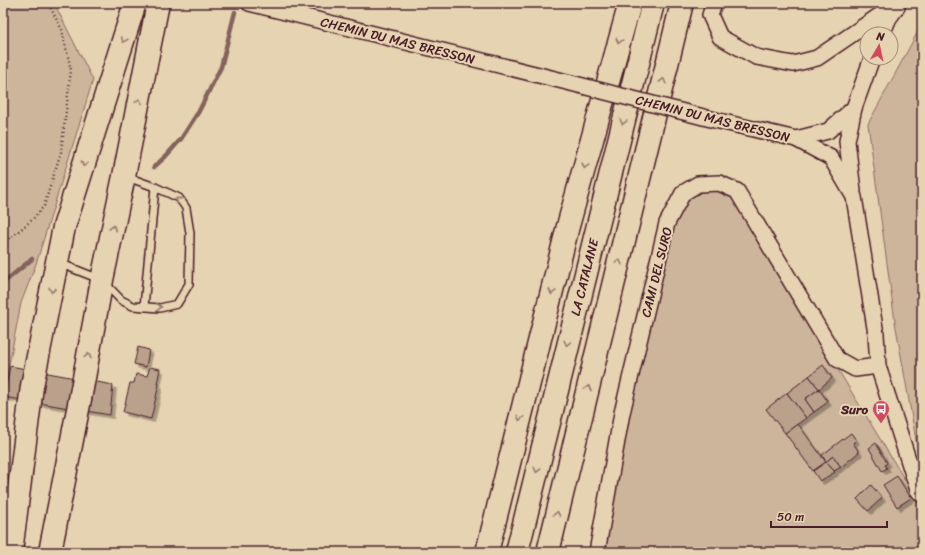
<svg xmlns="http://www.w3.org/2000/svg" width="925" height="555" font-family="Sriracha,sans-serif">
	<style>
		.green { fill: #cdb59b; stroke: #8c6a63 }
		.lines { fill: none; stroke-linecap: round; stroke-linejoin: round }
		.stream { stroke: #84625d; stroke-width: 4.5 }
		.building { fill: #baa18c; stroke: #4a1f2b; filter: url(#shadow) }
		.lane-casing { stroke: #4a1f2b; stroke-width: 10 }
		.street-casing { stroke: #4a1f2b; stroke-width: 18 }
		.highway-casing { stroke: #4a1f2b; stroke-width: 25 }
		.path { stroke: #4a1f2b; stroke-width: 2.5; stroke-dasharray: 1 3; stroke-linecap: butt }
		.lane { stroke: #e6d3b1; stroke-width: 7 }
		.street { stroke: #e6d3b1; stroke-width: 15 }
		.highway { stroke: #e6d3b1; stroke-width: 22 }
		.street-bridge-casing { stroke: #4a1f2b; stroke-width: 18; stroke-linecap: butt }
		.street-bridge { stroke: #e6d3b1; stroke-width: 15 }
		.oneway { stroke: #98796e }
		.labels { text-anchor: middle; stroke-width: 4; stroke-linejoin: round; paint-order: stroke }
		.street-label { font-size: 13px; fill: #4a1f2b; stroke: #e6d3b1 }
		.poi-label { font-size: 13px; font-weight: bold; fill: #4a1f2b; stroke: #e6d3b1; text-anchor: end }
	</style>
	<defs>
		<filter id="shadow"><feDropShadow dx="3.5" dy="3.5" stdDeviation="0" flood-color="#0004"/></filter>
	</defs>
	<rect width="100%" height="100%" fill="#e6d3b1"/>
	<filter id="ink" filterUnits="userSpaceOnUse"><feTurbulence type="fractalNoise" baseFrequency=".025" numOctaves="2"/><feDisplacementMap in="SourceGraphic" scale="8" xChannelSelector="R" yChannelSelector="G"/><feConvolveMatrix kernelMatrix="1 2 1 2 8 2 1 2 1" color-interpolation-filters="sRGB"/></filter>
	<g filter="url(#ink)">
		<g class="green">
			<polygon points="3,3 54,3 93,80 36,264 21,303 3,396"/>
			<polygon points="922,24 922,474 895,322 868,124"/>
			<polygon points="718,190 733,197 922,508 922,552 604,552 629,414 674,226 689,198 700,191"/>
		</g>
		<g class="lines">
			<g class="stream">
				<polyline points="154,167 166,156 181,139 199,111 221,67 235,12"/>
				<polyline points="3,283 32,259"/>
			</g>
		</g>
		<g class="building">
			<polygon points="138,347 149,350 146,367 134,364"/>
			<polygon points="823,365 832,378 819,389 809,376"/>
			<polygon points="10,366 113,385 110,415 4,397"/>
			<polygon points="150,367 160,369 157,384 159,384 151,419 123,412 130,383 134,383 136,374 147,376"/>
			<polygon points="809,376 819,389 805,399 814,412 806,418 787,393"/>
			<polygon points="819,389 828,402 814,412 805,399"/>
			<polygon points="787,393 806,418 785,433 766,409"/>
			<polygon points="798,424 826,462 813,471 785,433"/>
			<polygon points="851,433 856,440 853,443 859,452 841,467 833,456 826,462 822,455"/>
			<polygon points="876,443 887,463 885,465 887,468 882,471 869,448"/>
			<polygon points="833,456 841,467 834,471 826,462"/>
			<polygon points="826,462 835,472 820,481 813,471"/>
			<polygon points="897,476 911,498 897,507 883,485"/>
			<polygon points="871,485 882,498 868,511 857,499"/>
		</g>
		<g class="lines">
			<defs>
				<g id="lane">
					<polyline points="59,263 102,280 121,300 133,306 160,308 177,304 189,284 190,233 186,208 179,198 155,187 127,177"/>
					<polyline points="144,307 155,187"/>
				</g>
				<g id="street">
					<polyline points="249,3 571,83"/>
					<polyline points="714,3 710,15 720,37 756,57 793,64 817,58 898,3"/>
					<polyline points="882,34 889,18 897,7"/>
					<polyline points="715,120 796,139 831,158 854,197 876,334 878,366 918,490 922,495"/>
					<polyline points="796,139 828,131 854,108"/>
					<polyline points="853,191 847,141 854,108 872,58"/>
					<polyline points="597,552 622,413 667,223 683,193 698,184 719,183 737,191 837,359 855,369 878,366"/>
				</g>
				<g id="highway">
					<polyline points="11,552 32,386 64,227 135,3"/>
					<polyline points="50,552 81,394 102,280 124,176 158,3"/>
					<polyline points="487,552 568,226 630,3"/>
					<polyline points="517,552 653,3"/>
					<polyline points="548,552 682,3"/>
				</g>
			</defs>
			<use href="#lane" class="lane-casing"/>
			<use href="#street" class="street-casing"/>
			<use href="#highway" class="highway-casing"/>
			<polyline class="path" points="3,244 32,220 44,206 61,152 71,70 62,30 48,3"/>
			<use href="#lane" class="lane"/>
			<use href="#street" class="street"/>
			<use href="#highway" class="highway"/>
			<defs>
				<polyline id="street-bridge" points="571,83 715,120"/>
			</defs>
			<use href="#street-bridge" class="street-bridge-casing"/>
			<use href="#street-bridge" class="street-bridge"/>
		</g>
		<defs><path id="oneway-chevron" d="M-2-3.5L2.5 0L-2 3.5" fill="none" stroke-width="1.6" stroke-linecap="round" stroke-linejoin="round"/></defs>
		<g class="oneway">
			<use href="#oneway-chevron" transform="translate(124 40) rotate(108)"/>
			<use href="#oneway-chevron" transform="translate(619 41) rotate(105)"/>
			<use href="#oneway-chevron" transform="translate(663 81) rotate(-76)"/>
			<use href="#oneway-chevron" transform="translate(139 101) rotate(-79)"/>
			<use href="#oneway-chevron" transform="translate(623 122) rotate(104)"/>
			<use href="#oneway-chevron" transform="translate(84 164) rotate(108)"/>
			<use href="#oneway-chevron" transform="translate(585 166) rotate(105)"/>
			<use href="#oneway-chevron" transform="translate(178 200) rotate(-140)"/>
			<use href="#oneway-chevron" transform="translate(113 228) rotate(-78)"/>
			<use href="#oneway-chevron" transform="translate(619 262) rotate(-76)"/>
			<use href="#oneway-chevron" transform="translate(52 290) rotate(101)"/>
			<use href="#oneway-chevron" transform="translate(552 292) rotate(104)"/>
			<use href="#oneway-chevron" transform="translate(159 307) rotate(-2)"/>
			<use href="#oneway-chevron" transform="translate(567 343) rotate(104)"/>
			<use href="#oneway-chevron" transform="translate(88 356) rotate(-80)"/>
			<use href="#oneway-chevron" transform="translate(588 388) rotate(-76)"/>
			<use href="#oneway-chevron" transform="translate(520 418) rotate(104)"/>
			<use href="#oneway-chevron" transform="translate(537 470) rotate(104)"/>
			<use href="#oneway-chevron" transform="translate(557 514) rotate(-76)"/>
		</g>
	</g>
	<defs>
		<symbol id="bus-pin" viewBox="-11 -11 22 30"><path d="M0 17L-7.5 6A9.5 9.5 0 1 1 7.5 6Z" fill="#d1495b" stroke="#e6d3b1"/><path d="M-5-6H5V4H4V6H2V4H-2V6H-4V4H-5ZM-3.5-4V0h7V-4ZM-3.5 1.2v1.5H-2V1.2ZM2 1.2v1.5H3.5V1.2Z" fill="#fff"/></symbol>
	</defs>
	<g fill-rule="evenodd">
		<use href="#bus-pin" x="871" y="399" width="20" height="27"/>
	</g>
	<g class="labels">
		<g class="street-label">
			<text transform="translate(398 40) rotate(14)" y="5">CHEMIN DU MAS BRESSON</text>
			<text transform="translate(713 118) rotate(14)" y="5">CHEMIN DU MAS BRESSON</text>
			<text transform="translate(656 272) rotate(-76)" y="5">CAMI DEL SURO</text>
			<text transform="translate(584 277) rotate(-76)" y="5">LA CATALANE</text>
		</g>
		<g class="poi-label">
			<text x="868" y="414">Suro</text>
		</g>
	</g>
	<rect width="925" height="555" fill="none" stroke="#e6d3b1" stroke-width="16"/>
	<rect x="8" y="8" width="909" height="539" fill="none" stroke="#4a1f2b" stroke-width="1.5" filter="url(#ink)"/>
	<g transform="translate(879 46) rotate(9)"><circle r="19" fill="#e6d3b1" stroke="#a88b7b"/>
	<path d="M0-3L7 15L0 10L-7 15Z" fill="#d1495b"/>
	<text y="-6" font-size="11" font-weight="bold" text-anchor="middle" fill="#4a1f2b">N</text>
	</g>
	<path d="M771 521v6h116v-6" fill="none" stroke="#4a1f2b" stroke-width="2"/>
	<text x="777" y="521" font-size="12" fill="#4a1f2b" stroke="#e6d3b1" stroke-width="3" paint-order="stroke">50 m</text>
</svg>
